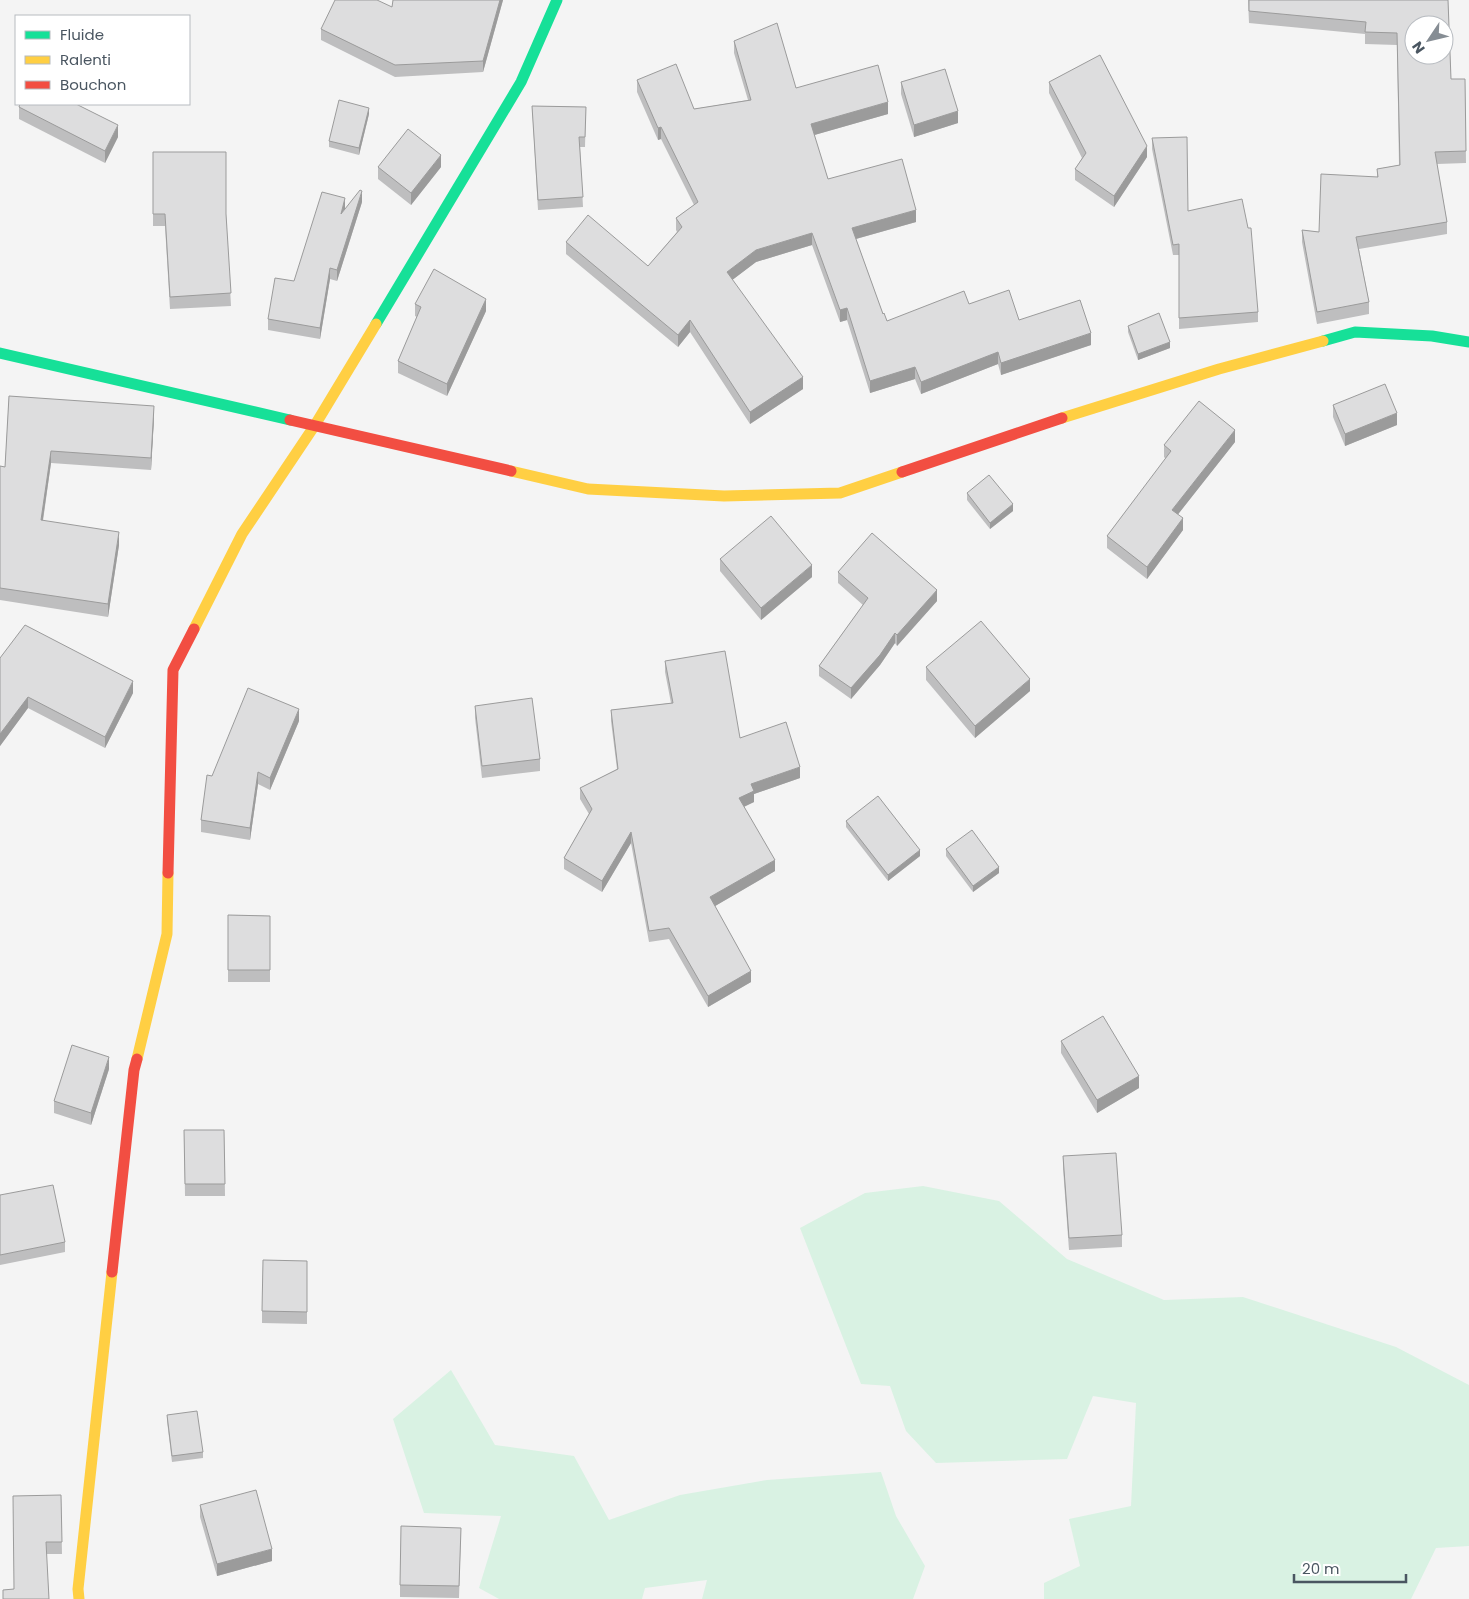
<svg xmlns="http://www.w3.org/2000/svg" width="1469" height="1599" font-family="Poppins,sans-serif">
	<style>
		.green { fill: #d9f2e3 }
		.lines { fill: none; stroke-linecap: round; stroke-linejoin: round }
		.fast { stroke: #16e098; stroke-width: 11 }
		.slow { stroke: #ffcf43; stroke-width: 11 }
		.jam { stroke: #f24e42; stroke-width: 11 }
		.wall { fill: #bebebf }
		.shaded-wall { fill: #9b9b9b }
		.building { fill: #ddddde; stroke: #9b9b9b; fill-rule: evenodd }
	</style>
	<rect width="100%" height="100%" fill="#f4f4f4"/>
	<g class="green">
		<polygon points="923,1186 999,1201 1067,1259 1164,1300 1243,1297 1396,1347 1469,1385 1469,1546 1436,1548 1411,1599 1044,1599 1044,1583 1080,1566 1069,1519 1131,1506 1136,1403 1093,1396 1067,1459 936,1463 906,1431 890,1386 861,1384 800,1228 865,1193"/>
		<polygon points="451,1370 495,1445 574,1456 609,1520 680,1495 767,1480 881,1472 896,1516 925,1566 913,1599 702,1599 707,1580 645,1588 642,1599 499,1599 479,1588 501,1516 424,1513 393,1419"/>
	</g>
	<g class="lines">
		<g class="fast">
			<polyline points="376,324 521,82 557,0"/>
			<polyline points="1323,341 1355,332 1432,336 1469,342"/>
			<polyline points="0,353 290,420"/>
		</g>
		<g class="slow">
			<polyline points="1062,418 1219,369 1323,341"/>
			<polyline points="511,471 588,489 724,496 840,493 902,472"/>
			<polyline points="194,629 242,534 315,425 376,324"/>
			<polyline points="137,1059 167,934 168,873"/>
			<polyline points="79,1599 78,1589 112,1272"/>
		</g>
		<g class="jam">
			<polyline points="290,420 511,471"/>
			<polyline points="902,472 1062,418"/>
			<polyline points="168,873 173,670 194,629"/>
			<polyline points="112,1272 134,1070 137,1059"/>
		</g>
	</g>
	<g class="wall">
		<polygon points="393,0 518,0 503,0 483,72 395,77 321,40 321,29 392,7"/>
		<polygon points="1248,0 1448,0 1451,79 1465,79 1466,163 1437,164 1447,222 1447,234 1359,249 1369,302 1369,314 1317,324 1302,242 1302,230 1319,232 1377,177 1377,169 1399,165 1397,45 1365,44 1365,34 1249,23"/>
		<polygon points="734,41 796,88 888,114 814,135 828,179 916,222 856,239 883,314 887,321 969,304 1019,320 1091,345 1001,375 998,364 921,394 915,379 870,393 847,320 840,322 812,245 756,262 732,280 803,389 750,424 690,332 678,347 566,254 566,242 648,266 677,232 676,230 676,218 694,205 661,139 658,140 637,92 637,80 694,109 748,100 734,53"/>
		<polygon points="901,82 958,123 914,137 901,94"/>
		<polygon points="1049,82 1147,157 1114,207 1075,180 1075,169 1082,158 1049,93"/>
		<polygon points="532,106 586,107 585,147 580,147 583,207 538,210"/>
		<polygon points="19,107 118,137 105,163 19,119"/>
		<polygon points="369,114 359,155 329,147 329,141"/>
		<polygon points="1152,138 1188,211 1258,312 1258,322 1179,329 1179,255 1173,255 1152,149"/>
		<polygon points="153,152 226,214 231,306 170,309 165,226 153,226"/>
		<polygon points="378,167 441,167 411,205 378,179"/>
		<polygon points="362,202 337,281 330,279 320,339 268,330 268,319 345,209"/>
		<polygon points="415,304 486,311 447,396 398,373 398,361 417,317 415,316"/>
		<polygon points="1128,326 1170,348 1138,360 1128,332"/>
		<polygon points="9,396 154,418 151,470 51,463 43,521 119,545 108,617 0,600 0,466 5,467"/>
		<polygon points="1333,405 1397,425 1345,446 1333,417"/>
		<polygon points="1235,442 1178,514 1183,530 1147,579 1107,548 1107,536 1166,459 1164,457 1164,445"/>
		<polygon points="967,493 1013,511 990,529 967,500"/>
		<polygon points="720,559 812,577 761,620 720,571"/>
		<polygon points="838,572 937,601 897,646 895,643 880,665 851,699 819,676 819,666 863,605 838,583"/>
		<polygon points="0,658 133,693 105,748 28,708 0,746"/>
		<polygon points="665,661 740,738 800,778 754,794 754,802 744,807 775,871 715,906 751,982 708,1007 669,939 649,942 631,843 602,892 564,869 564,858 589,814 580,799 580,788 617,769 611,721 611,710 671,703 665,672"/>
		<polygon points="926,667 1030,691 975,738 926,680"/>
		<polygon points="475,706 540,759 540,771 482,778 475,718"/>
		<polygon points="299,721 270,790 258,784 250,840 201,832 201,820 212,776"/>
		<polygon points="846,821 920,856 888,881 846,827"/>
		<polygon points="946,849 999,873 973,892 946,856"/>
		<polygon points="228,915 270,916 270,982 228,982"/>
		<polygon points="1061,1041 1139,1088 1097,1113 1061,1053"/>
		<polygon points="109,1069 91,1125 54,1113 54,1101"/>
		<polygon points="184,1130 224,1130 225,1196 185,1196"/>
		<polygon points="1063,1156 1122,1235 1122,1247 1069,1250 1063,1168"/>
		<polygon points="0,1195 65,1242 65,1252 0,1265"/>
		<polygon points="307,1261 307,1324 262,1323 262,1311"/>
		<polygon points="167,1415 203,1452 203,1458 172,1462 167,1421"/>
		<polygon points="61,1495 62,1554 46,1554 49,1599 3,1599 3,1590 14,1589"/>
		<polygon points="200,1505 272,1561 217,1576 200,1517"/>
		<polygon points="461,1528 459,1598 400,1597 400,1585"/>
	</g>
	<g class="shaded-wall">
		<polygon points="500,0 503,0 483,72 483,61"/>
		<polygon points="888,102 888,114 811,136 811,124"/>
		<polygon points="369,108 369,114 359,155 359,148"/>
		<polygon points="958,111 958,123 914,137 914,125"/>
		<polygon points="118,125 118,137 105,163 105,151"/>
		<polygon points="661,127 661,139 658,140 658,128"/>
		<polygon points="1147,146 1147,157 1114,207 1114,196"/>
		<polygon points="441,155 441,167 411,205 411,193"/>
		<polygon points="362,191 362,202 337,281 337,270"/>
		<polygon points="345,198 345,209 341,214"/>
		<polygon points="916,210 916,222 852,240 852,228"/>
		<polygon points="812,233 812,245 756,262 727,284 727,272 756,250"/>
		<polygon points="330,268 330,279 320,339 320,328"/>
		<polygon points="486,299 486,311 447,396 447,384"/>
		<polygon points="847,308 847,320 840,322 840,310"/>
		<polygon points="690,320 690,332 678,347 678,335"/>
		<polygon points="1091,333 1091,345 1001,375 1001,363"/>
		<polygon points="1170,342 1170,348 1138,360 1138,354"/>
		<polygon points="998,352 998,364 921,394 921,382"/>
		<polygon points="915,367 915,379 870,393 870,381"/>
		<polygon points="803,377 803,389 750,424 750,412"/>
		<polygon points="154,406 154,418 151,470 151,458"/>
		<polygon points="1397,413 1397,425 1345,446 1345,434"/>
		<polygon points="1235,430 1235,442 1172,522 1172,510"/>
		<polygon points="51,451 51,463 41,532 41,520"/>
		<polygon points="1013,504 1013,511 990,529 990,523"/>
		<polygon points="1183,518 1183,530 1147,579 1147,567"/>
		<polygon points="119,532 119,545 108,617 108,604"/>
		<polygon points="812,565 812,577 761,620 761,608"/>
		<polygon points="937,590 937,601 897,646 897,635"/>
		<polygon points="895,633 895,643 880,665 851,699 851,688"/>
		<polygon points="1030,679 1030,691 975,738 975,726"/>
		<polygon points="133,681 133,693 105,748 105,737"/>
		<polygon points="28,697 28,708 0,746 0,734"/>
		<polygon points="299,709 299,721 270,790 270,778"/>
		<polygon points="800,767 800,778 754,794 754,802 739,809 739,798 751,784"/>
		<polygon points="258,772 258,784 250,840 250,828"/>
		<polygon points="631,832 631,843 602,892 602,881"/>
		<polygon points="920,850 920,856 888,881 888,875"/>
		<polygon points="775,860 775,871 710,909 710,897"/>
		<polygon points="999,867 999,873 973,892 973,886"/>
		<polygon points="751,971 751,982 708,1007 708,996"/>
		<polygon points="109,1057 109,1069 91,1125 91,1113"/>
		<polygon points="1139,1076 1139,1088 1097,1113 1097,1100"/>
		<polygon points="272,1549 272,1561 217,1576 217,1564"/>
	</g>
	<g class="building">
		<polygon points="335,0 377,0 392,7 393,0 500,0 483,61 395,65 321,29"/>
		<path d="M1249,0H1448L1451,79H1465L1466,151L1435,152L1447,222L1356,237L1369,302L1317,312L1302,230L1319,232L1321,174L1378,177L1377,169L1400,165L1397,33L1365,32L1366,22L1249,11ZM1414,25H1444V55H1414Z"/>
		<polygon points="777,23 796,88 878,65 888,102 811,124 828,179 902,159 916,210 852,228 883,314 884,313 887,321 964,291 969,304 1009,290 1019,320 1080,300 1091,333 1001,363 998,352 921,382 915,367 870,381 847,308 840,310 812,233 756,250 727,272 803,377 750,412 690,320 678,335 566,242 588,215 648,266 682,227 676,218 698,202 661,127 658,128 637,80 676,64 694,109 751,100 734,41"/>
		<polygon points="1100,55 1147,146 1114,196 1075,169 1086,153 1049,82"/>
		<polygon points="945,69 958,111 914,125 901,82"/>
		<polygon points="339,100 369,108 359,148 329,141"/>
		<polygon points="20,104 76,104 118,125 105,151 19,107"/>
		<polygon points="532,106 586,107 585,137 579,137 583,197 538,200"/>
		<polygon points="408,129 441,155 411,193 378,167"/>
		<polygon points="1187,137 1188,211 1242,199 1248,228 1251,228 1258,312 1179,318 1179,244 1173,245 1152,138"/>
		<polygon points="153,152 226,152 226,214 231,293 170,297 165,214 153,214"/>
		<polygon points="360,190 362,191 337,270 330,268 320,328 268,319 275,278 294,281 322,192 345,198 341,214"/>
		<polygon points="434,269 486,299 447,384 398,361 421,307 415,304"/>
		<polygon points="1159,313 1170,342 1138,354 1128,326"/>
		<polygon points="1385,384 1397,413 1345,434 1333,405"/>
		<polygon points="9,396 154,406 151,458 51,451 41,520 119,532 108,604 0,588 0,466 5,467"/>
		<polygon points="1199,401 1235,430 1172,510 1183,518 1147,567 1107,536 1171,451 1164,445"/>
		<polygon points="989,475 1013,504 990,523 967,493"/>
		<polygon points="771,516 812,565 761,608 720,559"/>
		<polygon points="872,533 937,590 897,635 895,633 880,655 851,688 819,666 868,598 838,572"/>
		<polygon points="981,621 1030,679 975,726 926,667"/>
		<polygon points="25,625 133,681 105,737 28,697 0,734 0,658"/>
		<polygon points="725,651 740,738 786,722 800,767 751,784 754,791 739,798 775,860 710,897 751,971 708,996 669,928 649,931 631,832 602,881 564,858 592,809 580,788 618,769 611,710 673,703 665,661"/>
		<polygon points="248,688 299,709 270,778 258,772 250,828 201,820 207,775 212,776"/>
		<polygon points="532,698 540,759 482,766 475,706"/>
		<polygon points="878,796 920,850 888,875 846,821"/>
		<polygon points="972,830 999,867 973,886 946,849"/>
		<polygon points="228,915 270,916 270,970 228,970"/>
		<polygon points="1103,1016 1139,1076 1097,1100 1061,1041"/>
		<polygon points="72,1045 109,1057 91,1113 54,1101"/>
		<polygon points="184,1130 224,1130 225,1184 185,1184"/>
		<polygon points="1116,1153 1122,1235 1069,1238 1063,1156"/>
		<polygon points="53,1185 65,1242 0,1255 0,1195"/>
		<polygon points="263,1260 307,1261 307,1312 262,1311"/>
		<polygon points="197,1411 203,1452 172,1456 167,1415"/>
		<polygon points="256,1490 272,1549 217,1564 200,1505"/>
		<polygon points="61,1495 62,1542 46,1542 49,1599 3,1599 3,1590 14,1589 13,1496"/>
		<polygon points="401,1526 461,1528 459,1586 400,1585"/>
	</g>
	<rect x="15" y="15" width="175" height="90" fill="#ffffff" stroke="#b7bbc0"/>
	<rect x="25" y="31" width="25" height="8" fill="#16e098" stroke="#b7bbc0"/>
	<text x="60" y="40" font-size="15" fill="#4a5661">Fluide</text>
	<rect x="25" y="56" width="25" height="8" fill="#ffcf43" stroke="#b7bbc0"/>
	<text x="60" y="65" font-size="15" fill="#4a5661">Ralenti</text>
	<rect x="25" y="81" width="25" height="8" fill="#f24e42" stroke="#b7bbc0"/>
	<text x="60" y="90" font-size="15" fill="#4a5661">Bouchon</text>
	<g transform="translate(1429 40) rotate(235)"><circle r="24" fill="#ffffff" stroke="#b7bbc0"/>
	<path d="M0-4L9 19L0 12L-9 19Z" fill="#868d94"/>
	<text y="-8" font-size="14" font-weight="bold" text-anchor="middle" fill="#4a5661">N</text>
	</g>
	<path d="M1294 1574v8h112v-8" fill="none" stroke="#4a5661" stroke-width="2.5"/>
	<text x="1302" y="1574" font-size="15" fill="#4a5661" stroke="#ffffff" stroke-width="4" paint-order="stroke">20 m</text>
</svg>
